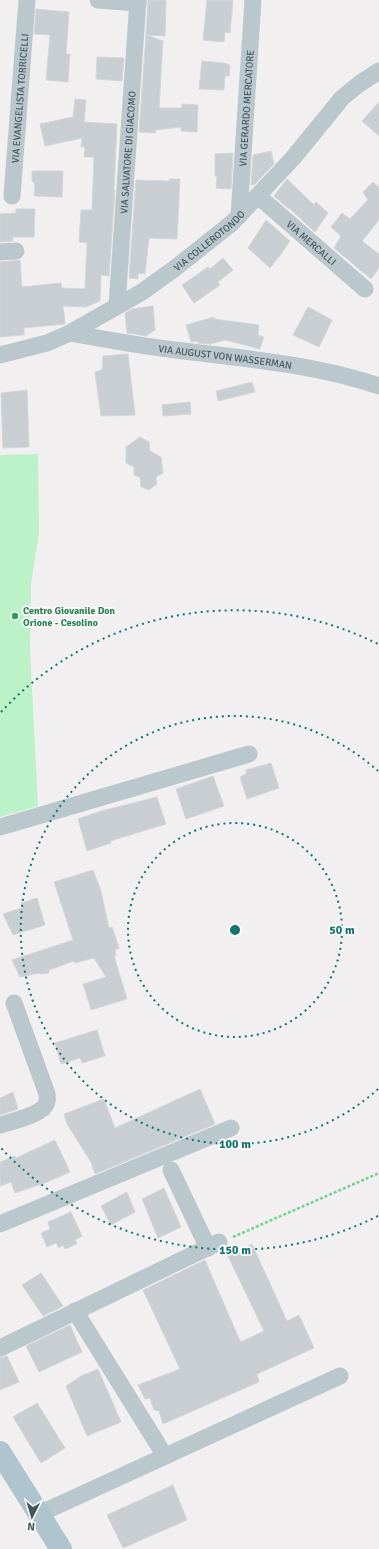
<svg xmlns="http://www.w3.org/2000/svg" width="379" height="1549" font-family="Signika,sans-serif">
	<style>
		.green { fill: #bcf2c7 }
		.building { fill: #c9ced2; stroke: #d3d7db }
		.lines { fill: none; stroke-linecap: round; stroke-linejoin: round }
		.path { stroke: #72d292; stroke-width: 2.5; stroke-dasharray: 3 2; stroke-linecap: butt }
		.street { stroke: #bac7cd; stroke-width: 17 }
		.primary { stroke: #aec5d0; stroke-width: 22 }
		.ring { fill: none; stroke: #0f766e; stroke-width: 2; stroke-dasharray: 2 4 }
		.leisure-dot { fill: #2e9e5b; stroke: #fff; stroke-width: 1.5 }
		.labels { text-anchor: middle; stroke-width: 3.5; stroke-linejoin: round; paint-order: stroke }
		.street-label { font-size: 10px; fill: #46575e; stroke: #fff }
		.leisure-label { font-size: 10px; font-weight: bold; fill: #27864d; stroke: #fff; text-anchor: start }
		.centre { fill: #0f766e; stroke: #fff; stroke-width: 2 }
		.ring-label { font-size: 12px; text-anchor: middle; font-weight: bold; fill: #0f766e; stroke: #fff; stroke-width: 3.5; stroke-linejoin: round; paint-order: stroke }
	</style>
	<rect width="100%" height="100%" fill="#f2eff0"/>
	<polygon class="green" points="38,454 39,533 31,584 30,648 38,806 0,817 0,455"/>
	<g class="building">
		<polygon points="148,0 166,0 165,36 146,35"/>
		<polygon points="207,0 233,0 230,33 225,32 224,42 203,40"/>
		<polygon points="36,9 69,12 66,54 70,54 68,82 46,80 50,35 34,34"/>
		<polygon points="146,35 163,41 159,108 182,108 182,104 198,105 197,132 181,131 181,127 156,130 155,133 139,132"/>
		<polygon points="97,57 124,58 122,81 96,79"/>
		<polygon points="202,61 224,63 230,65 229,76 225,76 224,90 199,89"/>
		<polygon points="75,99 86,100 84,122 117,124 114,190 115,190 109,276 101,275 100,301 86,307 63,306 65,324 24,328 24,335 0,337 0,262 20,260 22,287 61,283 62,288 85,289 87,243 79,242 81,210 92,210 94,157 84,157 85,147 81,147 82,138 45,146 40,124 73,117"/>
		<polygon points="379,102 379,136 362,121"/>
		<polygon points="271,151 274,164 254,185 251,185 253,155"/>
		<polygon points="233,153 231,189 216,188 217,176 215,176 215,154"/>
		<polygon points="32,171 63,171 62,197 34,196 35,184 32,181"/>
		<polygon points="170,179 180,179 177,239 149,238 145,274 138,273 138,279 129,278 136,180 169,181"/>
		<polygon points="287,179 314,205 316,202 328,213 315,232 289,208 289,209 274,196"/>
		<polygon points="373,182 379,187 379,220 362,241 379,254 379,268 371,279 334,248 341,236 331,227 342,213 350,219 368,200 363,192"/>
		<polygon points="16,209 35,209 34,237 12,237 13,241 0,242 0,214 16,213"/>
		<polygon points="266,220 290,241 281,254 270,268 248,248"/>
		<polygon points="223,258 233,270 218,282 220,285 194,303 182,285 208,267 210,269"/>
		<polygon points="153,306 155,330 146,336 127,333 125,313 132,309"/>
		<polygon points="308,307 332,320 319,347 293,335"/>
		<polygon points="214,317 214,319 259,325 258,335 264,337 260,349 225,340 210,344 198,343 198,341 191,342 186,325"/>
		<polygon points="128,354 135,415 101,416 95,372 102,370 103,356"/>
		<polygon points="252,382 255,392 218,401 216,391"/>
		<polygon points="27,390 29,447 3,448 1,393"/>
		<polygon points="190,402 191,414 163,416 162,405"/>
		<polygon points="140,437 149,442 150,451 161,457 163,473 156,477 157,484 149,490 141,487 140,477 134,475 134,467 126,463 126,447"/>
		<polygon points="271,763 279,788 247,799 240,777 246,774 246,770"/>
		<polygon points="213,776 224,806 186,819 176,789"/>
		<polygon points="157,797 166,824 110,841 111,843 87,851 78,819 101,811"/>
		<polygon points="93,870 101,891 109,928 112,927 119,948 115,950 116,956 114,956 127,999 91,1010 83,984 106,977 94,958 75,963 74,961 49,970 49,973 41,974 39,973 20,977 12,960 73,940 54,882"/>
		<polygon points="37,898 45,925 13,935 3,914 22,908 21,903"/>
		<polygon points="97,1030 105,1056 82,1063 80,1058 61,1064 55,1043"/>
		<polygon points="200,1089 215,1124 95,1174 91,1162 67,1124 64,1114 104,1099 115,1128"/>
		<polygon points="13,1092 18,1109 0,1115 0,1098"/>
		<polygon points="55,1140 70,1172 45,1183 15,1193 11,1182 0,1186 0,1162 15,1156 16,1158"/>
		<polygon points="164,1188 181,1227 158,1238 142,1199"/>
		<polygon points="127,1192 135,1212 111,1225 101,1206"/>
		<polygon points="71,1212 82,1236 75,1240 77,1244 65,1249 63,1245 59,1248 56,1243 47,1247 41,1233 50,1229 48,1222"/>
		<polygon points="252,1244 287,1321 299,1315 314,1348 257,1374 259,1382 163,1424 159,1411 154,1410 150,1398 145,1399 138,1385 180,1369 143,1290 205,1260 240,1341 243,1341 264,1331 228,1256"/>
		<polygon points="41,1273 63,1306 43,1316 22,1285"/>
		<polygon points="70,1325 82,1352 39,1372 26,1346"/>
		<polygon points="7,1356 19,1382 0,1390 0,1358"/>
		<polygon points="98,1369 121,1422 87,1436 66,1386 81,1376"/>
		<polygon points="37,1403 65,1448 41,1463 13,1417"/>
		<polygon points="173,1485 187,1520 123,1548 107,1515"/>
	</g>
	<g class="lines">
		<polyline class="path" points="233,1237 379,1173"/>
		<g class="street">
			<polyline points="98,0 138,3"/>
			<path id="s1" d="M12,196L27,0"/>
			<path id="s2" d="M258,196L365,289"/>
			<path id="s3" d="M239,216L253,0"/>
			<polyline points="0,252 16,251"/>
			<path id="s4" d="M117,305L138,0"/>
			<path id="s5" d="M70,333C108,340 146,347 184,351C250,359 316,365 379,386"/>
			<path id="s6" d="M0,355L47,343L70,333L142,292L174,269L232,223L293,158L342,98L359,84L379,71"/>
			<polyline points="0,827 249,754"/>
			<path d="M0,1125C11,1122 39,1115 45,1106C48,1101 48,1096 46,1091L14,1003"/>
			<polyline points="171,1170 208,1248"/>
			<polyline points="0,1224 231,1128"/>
			<polyline points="75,1311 165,1456"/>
			<polyline points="0,1348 219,1242"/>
			<polyline points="39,1514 340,1376"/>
		</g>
		<polyline class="primary" points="0,1452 61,1549"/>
	</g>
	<g class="ring">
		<circle cx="235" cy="930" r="107"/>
		<path d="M378 1089A214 214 0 1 1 378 771"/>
		<path d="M378 1216A320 320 0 0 1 1 1148M1 712A320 320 0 0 1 378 644"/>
	</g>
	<circle class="leisure-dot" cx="15" cy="616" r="4"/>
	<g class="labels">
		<g class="street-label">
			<text dy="4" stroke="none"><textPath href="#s1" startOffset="98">VIA EVANGELISTA TORRICELLI</textPath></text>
			<text dy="4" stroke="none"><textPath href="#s3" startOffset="108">VIA GERARDO MERCATORE</textPath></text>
			<text dy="4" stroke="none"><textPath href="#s4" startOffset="153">VIA SALVATORE DI GIACOMO</textPath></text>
			<text dy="4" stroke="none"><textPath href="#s6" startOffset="241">VIA COLLEROTONDO</textPath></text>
			<text dy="4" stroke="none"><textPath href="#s2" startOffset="71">VIA MERCALLI</textPath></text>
			<text dy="4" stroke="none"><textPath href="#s5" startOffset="157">VIA AUGUST VON WASSERMAN</textPath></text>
		</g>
		<g class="leisure-label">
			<text x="23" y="614">Centro Giovanile Don<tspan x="23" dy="12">Orione - Cesolino</tspan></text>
		</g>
	</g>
	<circle cx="235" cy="930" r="6" class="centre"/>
	<g class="ring-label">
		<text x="342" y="934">50 m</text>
		<text x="235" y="1148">100 m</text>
		<text x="235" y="1254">150 m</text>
	</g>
	<g transform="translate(32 1517) rotate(185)" stroke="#ffffff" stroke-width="3" paint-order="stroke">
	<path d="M0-3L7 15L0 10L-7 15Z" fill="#46575e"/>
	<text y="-6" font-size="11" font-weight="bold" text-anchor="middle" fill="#46575e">N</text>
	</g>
</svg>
